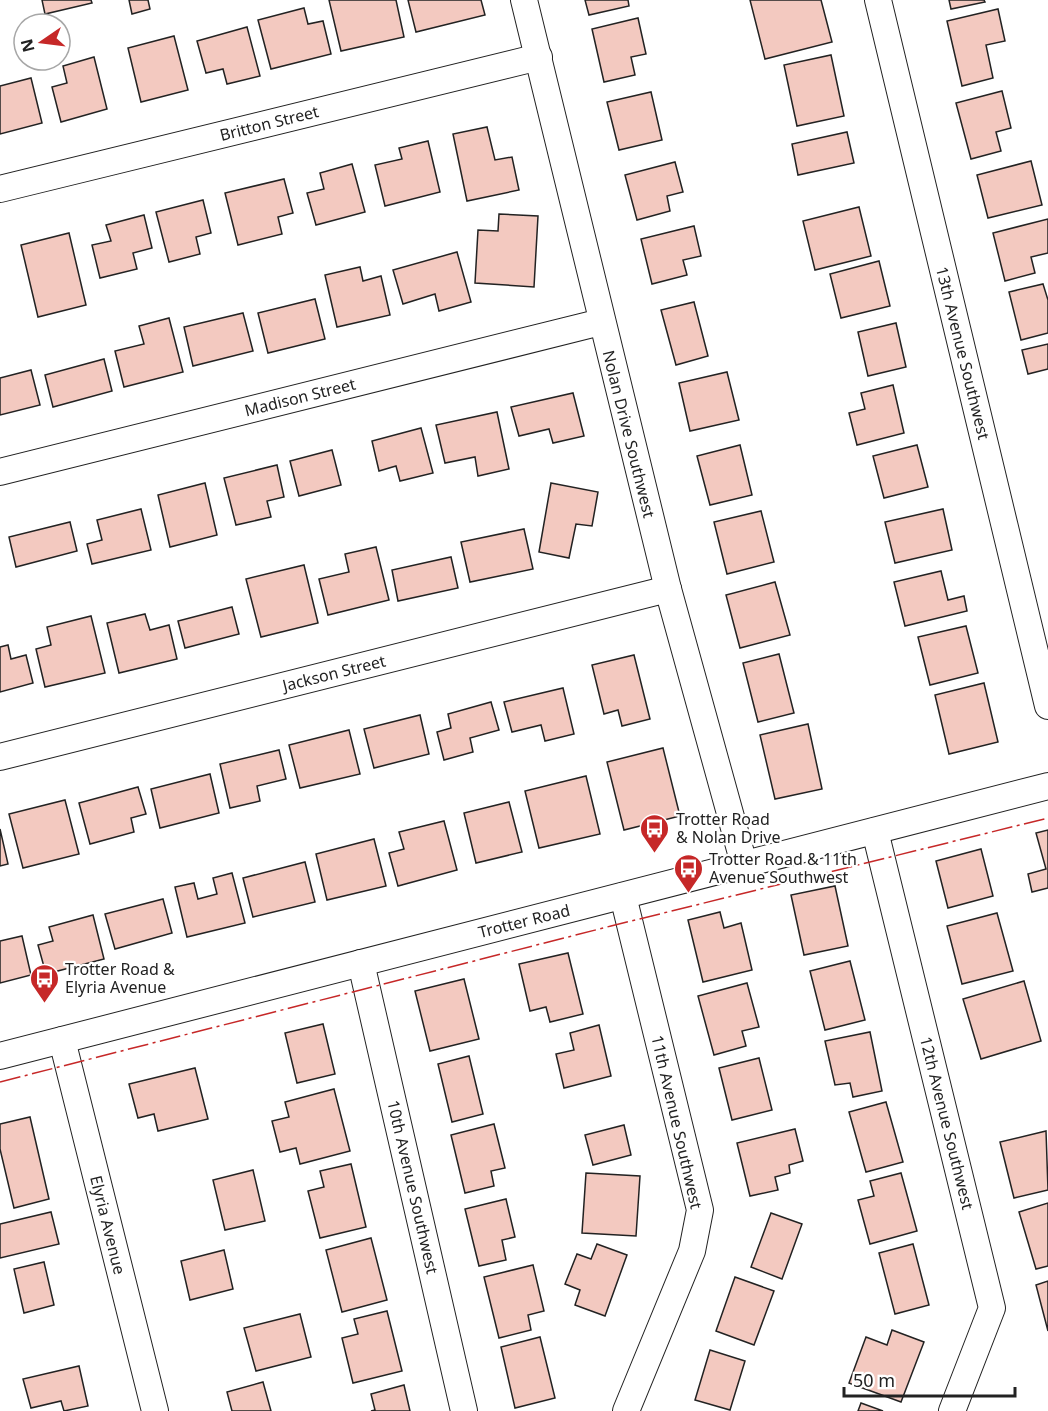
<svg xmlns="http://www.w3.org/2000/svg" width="1048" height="1411" font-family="'Noto Sans',sans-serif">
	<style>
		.building { fill: #f3c9c0; stroke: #222; stroke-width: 1.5 }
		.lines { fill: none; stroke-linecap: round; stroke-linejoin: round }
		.minor-casing { stroke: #222; stroke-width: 28 }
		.minor { stroke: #fff; stroke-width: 26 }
		.power { stroke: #c62828; stroke-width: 1.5; stroke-dasharray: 21 4.5 3 4.5; stroke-linecap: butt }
		.labels { text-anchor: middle; stroke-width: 4.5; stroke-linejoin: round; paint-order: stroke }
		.street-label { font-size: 16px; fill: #222; stroke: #fff }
		.poi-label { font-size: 16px; fill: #222; stroke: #fff; text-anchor: start }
	</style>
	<rect width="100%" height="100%" fill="#fff"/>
	<g class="building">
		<polygon points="42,0 91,0 92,3 45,14"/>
		<polygon points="129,0 148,0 150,9 132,14"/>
		<polygon points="329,0 396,0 404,37 341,51"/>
		<polygon points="408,0 481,0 485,15 416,32"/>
		<polygon points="585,0 628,0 629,6 589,15"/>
		<polygon points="750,0 821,0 832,42 765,59"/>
		<polygon points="949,0 984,0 985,2 951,9"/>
		<polygon points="304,8 308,24 323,21 331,54 271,69 258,20"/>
		<polygon points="998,9 1005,41 986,45 993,78 962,86 947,21"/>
		<polygon points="638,18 646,54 631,57 635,75 604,82 592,29"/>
		<polygon points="247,27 260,76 227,84 223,69 206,73 197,41"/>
		<polygon points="174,36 188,90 141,102 128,48"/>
		<polygon points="831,55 844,116 797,126 784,65"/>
		<polygon points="94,57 107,109 61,122 52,87 67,83 63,66"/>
		<polygon points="31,78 42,123 0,134 0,86"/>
		<polygon points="1002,91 1011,128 996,132 1001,151 971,159 956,103"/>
		<polygon points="651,92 662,140 619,150 607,102"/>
		<polygon points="487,127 495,160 512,157 519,190 467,201 453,134"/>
		<polygon points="847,132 854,163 798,175 792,144"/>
		<polygon points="428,141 440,192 385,206 375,165 402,159 399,148"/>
		<polygon points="1031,161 1042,205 988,218 977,175"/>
		<polygon points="675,162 683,192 667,196 670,211 637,220 625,175"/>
		<polygon points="352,164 365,212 316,225 307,193 324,189 320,173"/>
		<polygon points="284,179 293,213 278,217 282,234 238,245 225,193"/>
		<polygon points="203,200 211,233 196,237 200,254 169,262 156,212"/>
		<polygon points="859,207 871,256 815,270 803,221"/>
		<polygon points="499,214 538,216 534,287 475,283 478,230 498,231"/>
		<polygon points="144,215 152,248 133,253 137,269 100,278 92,245 111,241 106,225"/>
		<polygon points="1048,219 1048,253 1031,257 1035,273 1005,281 993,233"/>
		<polygon points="694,226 701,256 683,260 687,275 652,284 641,239"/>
		<polygon points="69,233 86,305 38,317 21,245"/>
		<polygon points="457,252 471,302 439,311 435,294 403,304 393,270"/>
		<polygon points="879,261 890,306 841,318 830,274"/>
		<polygon points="360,267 363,281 381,276 390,315 337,327 325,275"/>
		<polygon points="1043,284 1048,300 1048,333 1021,340 1009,292"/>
		<polygon points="315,299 325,339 268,353 258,313"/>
		<polygon points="694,302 708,356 676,365 661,310"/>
		<polygon points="243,313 253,351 193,366 184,327"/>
		<polygon points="169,318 183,372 124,387 115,351 144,344 139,326"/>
		<polygon points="896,323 906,367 868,376 858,332"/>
		<polygon points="1048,344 1048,369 1028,374 1022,350"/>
		<polygon points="104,359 112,391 53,407 45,375"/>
		<polygon points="31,370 40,405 0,415 0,378"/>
		<polygon points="727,372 739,420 690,431 679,383"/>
		<polygon points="893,385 904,433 857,445 849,413 865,409 861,393"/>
		<polygon points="573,393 584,436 553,443 549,429 519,436 511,407"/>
		<polygon points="497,412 509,469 478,476 475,457 445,463 436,425"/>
		<polygon points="421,428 433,473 400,481 396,466 379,471 372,441"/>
		<polygon points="740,445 752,495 710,505 697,456"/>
		<polygon points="917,445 928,487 884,498 873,456"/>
		<polygon points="332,450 341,485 299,496 290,461"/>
		<polygon points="277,465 284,497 267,501 271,517 236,525 224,478"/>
		<polygon points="205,483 217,535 170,547 158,495"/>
		<polygon points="551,483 598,492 592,526 576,524 569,558 539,552"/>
		<polygon points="141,509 151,550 92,564 87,544 102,540 97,520"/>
		<polygon points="943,509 952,550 895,563 885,522"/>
		<polygon points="761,511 774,562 727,574 714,522"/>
		<polygon points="70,522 77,551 16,567 9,537"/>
		<polygon points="524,529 533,569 470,582 461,542"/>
		<polygon points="376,547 389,600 328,615 319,579 349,572 345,554"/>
		<polygon points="451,557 458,588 398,601 392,570"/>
		<polygon points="304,565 318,623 261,637 246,579"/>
		<polygon points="941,571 948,600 964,596 967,611 905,626 894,582"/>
		<polygon points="775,582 790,635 740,648 726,595"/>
		<polygon points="232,607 239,634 185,648 178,621"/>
		<polygon points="145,614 150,630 169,625 177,659 119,673 107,623"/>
		<polygon points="91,616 105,673 45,687 36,649 51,645 47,627"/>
		<polygon points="966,626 978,673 930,685 918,637"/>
		<polygon points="8,645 11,659 26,655 33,683 0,692 0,647"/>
		<polygon points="779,654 794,713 758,722 743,663"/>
		<polygon points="634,655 650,719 622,726 618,710 604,714 592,665"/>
		<polygon points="984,683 998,742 949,754 935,695"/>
		<polygon points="563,688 574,734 545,741 541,725 512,732 504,702"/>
		<polygon points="491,702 499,730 470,738 473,752 444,760 437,732 451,728 448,714"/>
		<polygon points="420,715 429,754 374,768 364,729"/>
		<polygon points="808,724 822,789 775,799 760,735"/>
		<polygon points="349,730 360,774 300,788 289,745"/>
		<polygon points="663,748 680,816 624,830 607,762"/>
		<polygon points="279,750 286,779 257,786 260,801 230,808 220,764"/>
		<polygon points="210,774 219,813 160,828 151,789"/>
		<polygon points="586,776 600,834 539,848 525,791"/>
		<polygon points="138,787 146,814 131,818 134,832 90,844 79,803"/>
		<polygon points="65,800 79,854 23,868 9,814"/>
		<polygon points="509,802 522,852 476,863 464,813"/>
		<polygon points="444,821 457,870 398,886 389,853 404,849 399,832"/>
		<polygon points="0,829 8,864 0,866"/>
		<polygon points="1048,830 1048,888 1032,892 1028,874 1046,869 1036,833"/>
		<polygon points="374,839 386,886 327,900 316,854"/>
		<polygon points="981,849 993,896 948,908 936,861"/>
		<polygon points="305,862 315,902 253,917 243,878"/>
		<polygon points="232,873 245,923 187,937 175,887 194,883 198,899 217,894 213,878"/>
		<polygon points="835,886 848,946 804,955 791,895"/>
		<polygon points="163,899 172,933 115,949 105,914"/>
		<polygon points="720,912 724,928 741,923 752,970 703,982 688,920"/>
		<polygon points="997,913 1013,971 962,984 947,926"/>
		<polygon points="93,915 104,959 46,974 38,945 53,941 49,927"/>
		<polygon points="22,936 31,975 0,983 0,941"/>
		<polygon points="568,953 583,1014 550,1022 546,1007 530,1011 519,964"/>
		<polygon points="850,961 865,1020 825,1030 810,971"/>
		<polygon points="464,979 479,1039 430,1051 415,991"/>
		<polygon points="1024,981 1041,1041 981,1059 963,999"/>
		<polygon points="747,983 759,1027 742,1031 746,1046 714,1055 698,996"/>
		<polygon points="323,1024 335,1074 297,1083 285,1033"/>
		<polygon points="599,1025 611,1076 564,1088 556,1054 574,1050 570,1033"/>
		<polygon points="870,1032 882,1091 853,1097 850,1083 835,1085 825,1041"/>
		<polygon points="469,1056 483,1114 452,1122 438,1064"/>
		<polygon points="759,1058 772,1110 732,1120 719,1068"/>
		<polygon points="195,1068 208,1119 158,1131 154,1114 138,1118 129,1084"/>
		<polygon points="334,1089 350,1151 300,1164 296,1148 280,1152 272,1121 289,1117 285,1102"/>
		<polygon points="886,1102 903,1162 866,1172 849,1112"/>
		<polygon points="30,1117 49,1199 14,1208 0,1149 0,1124"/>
		<polygon points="494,1124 505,1168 491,1171 494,1186 465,1193 451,1135"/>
		<polygon points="624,1125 631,1155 593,1165 585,1135"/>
		<polygon points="795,1129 803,1161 789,1165 790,1173 775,1177 778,1190 750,1196 737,1143"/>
		<polygon points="1046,1131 1048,1190 1014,1198 1000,1142"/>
		<polygon points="351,1164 366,1227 320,1238 308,1191 324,1187 320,1171"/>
		<polygon points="253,1170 265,1221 225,1230 213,1180"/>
		<polygon points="586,1173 640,1176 636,1236 582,1233"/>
		<polygon points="901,1173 917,1231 870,1244 858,1200 874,1196 870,1181"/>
		<polygon points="506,1199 515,1237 502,1240 506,1260 479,1266 465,1209"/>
		<polygon points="1048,1203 1048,1266 1036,1269 1019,1212"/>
		<polygon points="51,1212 59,1244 0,1258 0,1224"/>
		<polygon points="771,1213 802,1224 782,1279 751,1267"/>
		<polygon points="371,1238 387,1300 342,1312 326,1250"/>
		<polygon points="597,1244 627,1255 605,1316 575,1305 580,1290 565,1284 577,1254 591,1259"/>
		<polygon points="913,1244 929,1305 895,1314 879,1253"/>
		<polygon points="224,1250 233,1289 190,1300 181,1261"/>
		<polygon points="44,1262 54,1305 24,1313 14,1269"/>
		<polygon points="533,1265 544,1311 528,1315 531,1330 499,1338 484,1277"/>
		<polygon points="735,1277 774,1291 754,1345 716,1331"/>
		<polygon points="1048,1281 1048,1331 1036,1285"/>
		<polygon points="387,1311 402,1371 353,1383 342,1338 358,1334 354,1319"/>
		<polygon points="300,1314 311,1357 256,1371 244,1328"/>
		<polygon points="892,1330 924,1342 901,1402 849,1383 866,1337 887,1345"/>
		<polygon points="540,1337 555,1398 515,1408 501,1347"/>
		<polygon points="710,1350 745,1361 730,1410 695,1400"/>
		<polygon points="79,1366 88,1406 64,1411 61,1401 31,1408 23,1379"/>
		<polygon points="263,1382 271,1411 232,1411 227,1392"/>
		<polygon points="404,1385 410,1411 371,1411 375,1410 371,1394"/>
		<polygon points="861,1403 883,1411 858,1411"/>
	</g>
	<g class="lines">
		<defs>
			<g id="minor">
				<polyline points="524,0 668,589 744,864"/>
				<polyline points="878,0 1048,706"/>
				<polyline points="0,189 539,57"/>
				<polyline points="0,472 601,322"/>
				<polyline points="0,757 668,589"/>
				<polyline points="875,831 992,1308 952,1411"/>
				<polyline points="623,896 700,1210 692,1251 626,1411"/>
				<polyline points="361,963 464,1411"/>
				<polyline points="62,1040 155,1411"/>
				<polyline points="0,1056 1048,786"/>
			</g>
		</defs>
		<use href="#minor" class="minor-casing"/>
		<use href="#minor" class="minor"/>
		<polyline class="power" points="0,1082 611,926 1048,818"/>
	</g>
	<defs>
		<symbol id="bus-pin" viewBox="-11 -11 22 30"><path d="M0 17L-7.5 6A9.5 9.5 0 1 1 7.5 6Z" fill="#c62828" stroke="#fff"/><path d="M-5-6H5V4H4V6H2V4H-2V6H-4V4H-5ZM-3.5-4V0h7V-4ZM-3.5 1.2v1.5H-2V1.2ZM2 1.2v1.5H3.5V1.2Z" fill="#fff"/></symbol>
	</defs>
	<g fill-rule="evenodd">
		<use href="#bus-pin" x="638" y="812" width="33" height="45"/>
		<use href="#bus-pin" x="672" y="852" width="33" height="45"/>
		<use href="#bus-pin" x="28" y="962" width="33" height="45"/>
	</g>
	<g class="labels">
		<g class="street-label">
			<text transform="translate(269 123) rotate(-14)" y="6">Britton Street</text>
			<text transform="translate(963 353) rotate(76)" y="6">13th Avenue Southwest</text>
			<text transform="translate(300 397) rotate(-14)" y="6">Madison Street</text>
			<text transform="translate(629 434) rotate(76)" y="6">Nolan Drive Southwest</text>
			<text transform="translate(334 673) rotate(-14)" y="6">Jackson Street</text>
			<text transform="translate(524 921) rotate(-14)" y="6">Trotter Road</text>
			<text transform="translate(677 1122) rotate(77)" y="6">11th Avenue Southwest</text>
			<text transform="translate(947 1123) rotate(76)" y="6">12th Avenue Southwest</text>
			<text transform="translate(413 1187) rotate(77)" y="6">10th Avenue Southwest</text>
			<text transform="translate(108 1225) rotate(76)" y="6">Elyria Avenue</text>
		</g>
		<g class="poi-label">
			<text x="676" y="825">Trotter Road<tspan x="676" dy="18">&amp; Nolan Drive</tspan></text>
			<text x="709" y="865">Trotter Road &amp; 11th<tspan x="709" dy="18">Avenue Southwest</tspan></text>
			<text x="65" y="975">Trotter Road &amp;<tspan x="65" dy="18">Elyria Avenue</tspan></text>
		</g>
	</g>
	<g transform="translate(42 42) rotate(256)"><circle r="28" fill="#ffffff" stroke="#a7a7a7" stroke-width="1.5"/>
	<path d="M0-4.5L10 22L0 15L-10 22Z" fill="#c62828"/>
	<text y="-9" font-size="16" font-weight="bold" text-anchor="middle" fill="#222222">N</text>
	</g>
	<path d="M844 1387v9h171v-9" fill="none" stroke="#222222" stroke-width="3"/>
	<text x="853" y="1387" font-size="18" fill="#222222" stroke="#ffffff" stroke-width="4.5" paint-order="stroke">50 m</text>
</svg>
